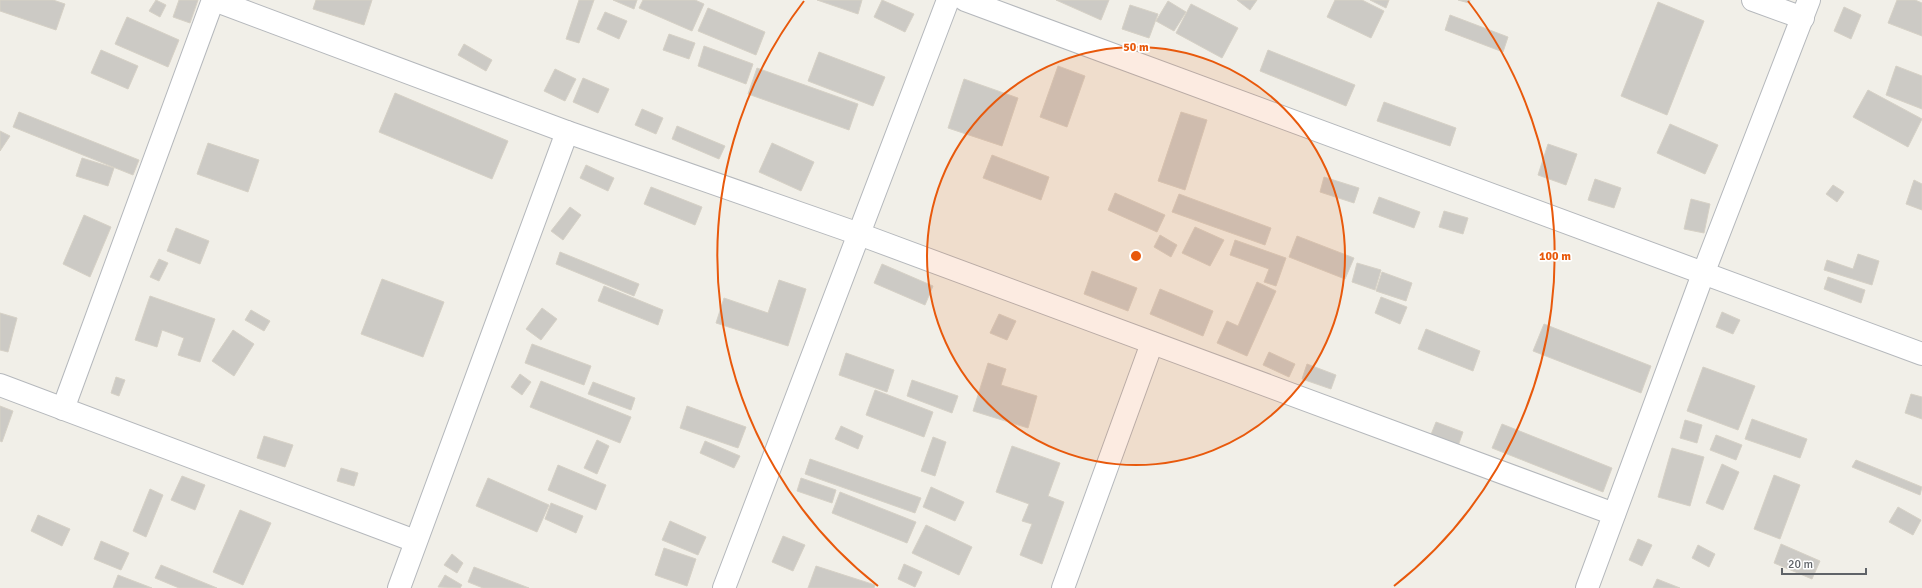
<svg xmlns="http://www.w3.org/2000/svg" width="1922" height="588" font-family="Signika,sans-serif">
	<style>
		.building { fill: #cccac5; stroke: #d6d1c6 }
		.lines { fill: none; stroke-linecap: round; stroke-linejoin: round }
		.minor-casing { stroke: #b5b8bc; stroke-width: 24 }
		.minor { stroke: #fff; stroke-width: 22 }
		.ring { fill: none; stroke: #e8590c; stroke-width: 2 }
		.centre { fill: #e8590c; stroke: #fff; stroke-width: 2 }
		.ring-label { font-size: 12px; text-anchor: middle; font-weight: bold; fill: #e8590c; stroke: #fff; stroke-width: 3.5; stroke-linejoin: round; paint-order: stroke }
	</style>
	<rect width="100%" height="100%" fill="#f1efe8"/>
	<g class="building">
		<polygon points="0,0 53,0 65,4 56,30 0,11"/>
		<polygon points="156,0 166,5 160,17 149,11"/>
		<polygon points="179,0 198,0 190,23 173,17"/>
		<polygon points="316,0 372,0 364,25 313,9"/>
		<polygon points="579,0 594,0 579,43 566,39"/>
		<polygon points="613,0 637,0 634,9"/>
		<polygon points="643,0 695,0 704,4 692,31 639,8"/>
		<polygon points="817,0 862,0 858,14"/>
		<polygon points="882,0 914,14 905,32 874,17"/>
		<polygon points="1056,0 1109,0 1101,20"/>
		<polygon points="1237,0 1257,0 1250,10"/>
		<polygon points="1335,0 1362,0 1384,11 1371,38 1327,17"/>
		<polygon points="1370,0 1389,0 1386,8"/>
		<polygon points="1458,0 1470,0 1469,3"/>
		<polygon points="1897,0 1915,0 1922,3 1922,36 1888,23"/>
		<polygon points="1168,1 1186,12 1174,31 1156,21"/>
		<polygon points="1658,2 1704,21 1667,115 1621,96"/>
		<polygon points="1191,4 1238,28 1222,58 1176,33"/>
		<polygon points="1130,5 1158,14 1149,38 1122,29"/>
		<polygon points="1844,7 1861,15 1851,39 1834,31"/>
		<polygon points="708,8 765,32 756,55 698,31"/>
		<polygon points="605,12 627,21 619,39 597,29"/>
		<polygon points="1450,15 1508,37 1503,52 1445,30"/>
		<polygon points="127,17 179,40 168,67 115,44"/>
		<polygon points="669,34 695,43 689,59 663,50"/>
		<polygon points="464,44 492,60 486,71 458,55"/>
		<polygon points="704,46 753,64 746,84 698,66"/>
		<polygon points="101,50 138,66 128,89 91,73"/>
		<polygon points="1268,50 1355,85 1346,106 1260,71"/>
		<polygon points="819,52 885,77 873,106 808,81"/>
		<polygon points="1058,66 1085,76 1067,127 1040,117"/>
		<polygon points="1896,66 1922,76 1922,109 1886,95"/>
		<polygon points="757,68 858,104 849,130 748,94"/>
		<polygon points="555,69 576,79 565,101 544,91"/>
		<polygon points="583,78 609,89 598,113 573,102"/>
		<polygon points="964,79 1018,98 1002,146 948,128"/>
		<polygon points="1868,90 1922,119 1908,147 1853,117"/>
		<polygon points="395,93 508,141 492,179 379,132"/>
		<polygon points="1384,102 1456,128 1450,146 1377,121"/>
		<polygon points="642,109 663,118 656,134 635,125"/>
		<polygon points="19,112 139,160 133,175 13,127"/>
		<polygon points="1181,112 1207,120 1185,190 1158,181"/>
		<polygon points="1670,124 1718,145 1705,174 1657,153"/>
		<polygon points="677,126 725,146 719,159 672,139"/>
		<polygon points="0,131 10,136 0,151"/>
		<polygon points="208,143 259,160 248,192 197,174"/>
		<polygon points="772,143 814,162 801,191 759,172"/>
		<polygon points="1548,144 1577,154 1566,185 1538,175"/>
		<polygon points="992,155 1049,177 1041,200 983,178"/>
		<polygon points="82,158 114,168 108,186 76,176"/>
		<polygon points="586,165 614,178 608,191 580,178"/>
		<polygon points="1324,177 1359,188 1354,203 1320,192"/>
		<polygon points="1595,179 1621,188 1614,208 1588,200"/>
		<polygon points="1914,180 1922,184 1922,210 1906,204"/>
		<polygon points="1833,185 1844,192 1837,202 1826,194"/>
		<polygon points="651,187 702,207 695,225 644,204"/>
		<polygon points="1115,193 1165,215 1157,232 1108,210"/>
		<polygon points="1179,194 1271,228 1265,245 1172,212"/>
		<polygon points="1379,197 1420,212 1414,228 1373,213"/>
		<polygon points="1691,199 1710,204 1704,233 1684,229"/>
		<polygon points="570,207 581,215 563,240 551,231"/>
		<polygon points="1444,211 1468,218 1463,234 1439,227"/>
		<polygon points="84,215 111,227 90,277 63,264"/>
		<polygon points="1195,227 1224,240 1210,266 1182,253"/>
		<polygon points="176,228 209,241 200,264 167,251"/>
		<polygon points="1160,235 1177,245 1171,257 1154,247"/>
		<polygon points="1297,236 1354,258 1345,279 1289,257"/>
		<polygon points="1235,240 1286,258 1276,286 1264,282 1269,269 1230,255"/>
		<polygon points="560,252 639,284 634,296 556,264"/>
		<polygon points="1858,254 1879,261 1872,285 1824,270 1827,260 1853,269"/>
		<polygon points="159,259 168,263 159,281 150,277"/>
		<polygon points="1357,263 1381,270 1375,290 1352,282"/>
		<polygon points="882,264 933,286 925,305 874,283"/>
		<polygon points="1092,271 1137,288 1128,311 1084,294"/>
		<polygon points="1382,272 1412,283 1406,301 1376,291"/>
		<polygon points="1828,277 1865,290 1861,303 1824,289"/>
		<polygon points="382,279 444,302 423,357 361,334"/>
		<polygon points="779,280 806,289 788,346 716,323 724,298 768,313"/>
		<polygon points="1257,282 1276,291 1247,356 1217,343 1227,321 1238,326"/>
		<polygon points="604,286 663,310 658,325 598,301"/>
		<polygon points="1160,289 1213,311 1203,336 1150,314"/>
		<polygon points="150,296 215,319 200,362 178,355 184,338 162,330 157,347 135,340"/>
		<polygon points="1381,297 1407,307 1400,324 1375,313"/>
		<polygon points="542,308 557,319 541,340 526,329"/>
		<polygon points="251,310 270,321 264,331 245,320"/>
		<polygon points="1722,312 1740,320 1733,334 1716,327"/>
		<polygon points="0,313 17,318 8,352 0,350"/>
		<polygon points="999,314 1016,321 1007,340 990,333"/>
		<polygon points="1544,324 1651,366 1641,393 1533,351"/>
		<polygon points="1426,329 1480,351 1473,371 1418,349"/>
		<polygon points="233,330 254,344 234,376 212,361"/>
		<polygon points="532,344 591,366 584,385 525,363"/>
		<polygon points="1269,352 1295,364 1289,377 1263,365"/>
		<polygon points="846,353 894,370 887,392 839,375"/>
		<polygon points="988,363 1006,369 1001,385 1037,396 1028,428 973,411"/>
		<polygon points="1307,364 1336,375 1331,389 1302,379"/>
		<polygon points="1703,367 1755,386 1738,430 1687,411"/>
		<polygon points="520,374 531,382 522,395 511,387"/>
		<polygon points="116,377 125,380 119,396 111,393"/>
		<polygon points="912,380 958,396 952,413 907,396"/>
		<polygon points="541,381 631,417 620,443 530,407"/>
		<polygon points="593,382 635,398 631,410 588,394"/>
		<polygon points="875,390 933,412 924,437 866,415"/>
		<polygon points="1911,394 1922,397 1922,419 1905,413"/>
		<polygon points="0,406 13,411 2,442 0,441"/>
		<polygon points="687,406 746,427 738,448 680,428"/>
		<polygon points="1752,419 1807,439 1800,458 1745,439"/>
		<polygon points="1685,420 1702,425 1697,443 1680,438"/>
		<polygon points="1436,422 1463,432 1458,446 1430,437"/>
		<polygon points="1502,424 1612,468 1603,492 1492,448"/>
		<polygon points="841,426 863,436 858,449 835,439"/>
		<polygon points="1716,435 1742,445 1736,460 1710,450"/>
		<polygon points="264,436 293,445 285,467 257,458"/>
		<polygon points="933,437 946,442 935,476 921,471"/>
		<polygon points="597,440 609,446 597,474 584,468"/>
		<polygon points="705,441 740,456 734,468 700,453"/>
		<polygon points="1012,446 1060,463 1048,496 1064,502 1042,564 1020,555 1032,524 1022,521 1029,504 996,492"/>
		<polygon points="1672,448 1704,457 1690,506 1658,497"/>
		<polygon points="810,459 921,498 915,513 805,474"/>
		<polygon points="1856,460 1922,487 1920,495 1852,467"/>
		<polygon points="1722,464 1739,472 1723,510 1706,503"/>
		<polygon points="558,465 606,485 596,510 548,490"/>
		<polygon points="341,468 358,473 354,486 337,481"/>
		<polygon points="1774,475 1800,485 1780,539 1754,529"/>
		<polygon points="182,476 205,485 195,510 171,500"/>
		<polygon points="488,478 549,505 537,532 476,506"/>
		<polygon points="801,478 836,490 832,503 797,491"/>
		<polygon points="931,487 964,502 955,521 923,507"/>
		<polygon points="150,489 163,495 146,537 133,531"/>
		<polygon points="840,492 916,522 907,543 832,513"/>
		<polygon points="551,503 583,516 576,533 545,519"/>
		<polygon points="1898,507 1921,520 1913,535 1889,522"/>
		<polygon points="240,510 271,523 243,585 213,572"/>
		<polygon points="38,515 70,529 62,546 31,531"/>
		<polygon points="670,521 706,537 698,555 662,540"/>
		<polygon points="926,525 972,547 959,575 912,553"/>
		<polygon points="783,536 805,545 793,571 772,562"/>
		<polygon points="1638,539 1652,545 1642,566 1629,560"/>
		<polygon points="101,541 129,553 121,570 94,559"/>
		<polygon points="1781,544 1820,561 1812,579 1774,563"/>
		<polygon points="1698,545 1715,554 1709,567 1692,558"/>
		<polygon points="664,548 696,559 687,586 655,575"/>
		<polygon points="452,554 463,563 457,573 444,565"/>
		<polygon points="904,564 922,572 915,587 898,579"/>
		<polygon points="161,565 217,588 179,588 155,578"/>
		<polygon points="816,566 875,585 874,588 808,588"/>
		<polygon points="474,567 529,588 483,588 468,582"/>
		<polygon points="118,575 152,588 113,588"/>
		<polygon points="445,575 462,585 460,588 438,587"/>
		<polygon points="1657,579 1680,588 1653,588"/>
	</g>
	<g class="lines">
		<defs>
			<g id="minor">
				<polyline points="214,0 567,132 859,234 1614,514"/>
				<polyline points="965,0 1922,354"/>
				<polyline points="1753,0 1803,18"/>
				<polyline points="0,385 415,541"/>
				<polyline points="63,409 213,0"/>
				<polyline points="399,588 567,132"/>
				<polyline points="724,588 948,0"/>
				<polyline points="1063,588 1152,343"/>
				<polyline points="1587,588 1703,274 1809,0"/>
			</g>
		</defs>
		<use href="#minor" class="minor-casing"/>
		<use href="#minor" class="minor"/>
	</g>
	<circle cx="1136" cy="256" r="209" fill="#e8590c" fill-opacity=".12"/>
	<g class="ring">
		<circle cx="1136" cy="256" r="209"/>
		<path d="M878 586A419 419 0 0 1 804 1M1468 1A419 419 0 0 1 1394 586"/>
	</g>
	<circle cx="1136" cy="256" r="6" class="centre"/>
	<g class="ring-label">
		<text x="1136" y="51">50 m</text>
		<text x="1555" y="260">100 m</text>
	</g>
	<path d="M1782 568v6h84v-6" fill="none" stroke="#5f6368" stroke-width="2"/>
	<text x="1788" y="568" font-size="12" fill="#5f6368" stroke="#ffffff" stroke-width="3" paint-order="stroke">20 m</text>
</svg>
